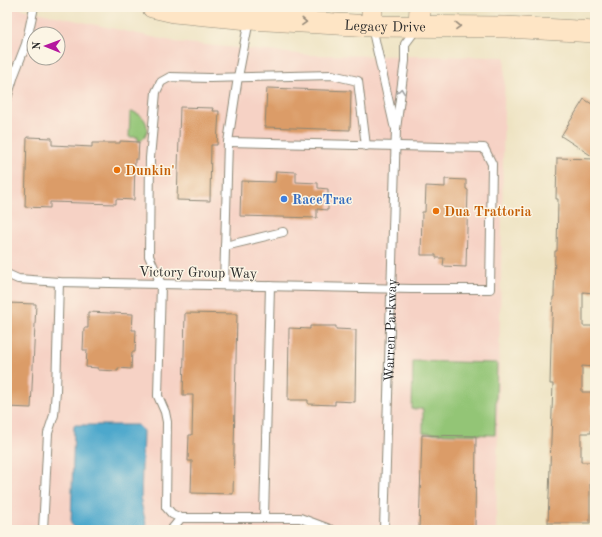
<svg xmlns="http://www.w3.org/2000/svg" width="602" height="537" font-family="'Old Standard TT',serif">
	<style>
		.built { fill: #f6d2c5; fill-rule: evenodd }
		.green { fill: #93c576; stroke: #5f7850 }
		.water { fill: #4ea8cc; stroke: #3c6a7c }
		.building { fill: #db9c68 }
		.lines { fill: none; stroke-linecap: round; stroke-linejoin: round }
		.lane-casing { stroke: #8c8776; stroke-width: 10 }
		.secondary-casing { stroke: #8c8776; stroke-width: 22 }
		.lane { stroke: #fff; stroke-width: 8 }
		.secondary { stroke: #fee5c5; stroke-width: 21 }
		.oneway { stroke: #948878 }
		.oneway2 { stroke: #a0a0a0 }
		.food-dot { fill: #e8710a; stroke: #fcf5e5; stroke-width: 1.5 }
		.shop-dot { fill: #3f7fe0; stroke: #fcf5e5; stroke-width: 1.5 }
		.labels { text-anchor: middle; stroke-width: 3; stroke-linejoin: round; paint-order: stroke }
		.street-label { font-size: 14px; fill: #2b2b2b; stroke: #fcf5e5 }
		.food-label { font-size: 14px; font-weight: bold; fill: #c56008; stroke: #fcf5e5; text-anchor: start }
		.shop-label { font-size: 14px; font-weight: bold; fill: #366cbe; stroke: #fcf5e5; text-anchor: start }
	</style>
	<rect width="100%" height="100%" fill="#fcf5e5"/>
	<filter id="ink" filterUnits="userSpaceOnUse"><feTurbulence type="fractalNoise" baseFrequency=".025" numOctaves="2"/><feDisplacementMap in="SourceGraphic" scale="8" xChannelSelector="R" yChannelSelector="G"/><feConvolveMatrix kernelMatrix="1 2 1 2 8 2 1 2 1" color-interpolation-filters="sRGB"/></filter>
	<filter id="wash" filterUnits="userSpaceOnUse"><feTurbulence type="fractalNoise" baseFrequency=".012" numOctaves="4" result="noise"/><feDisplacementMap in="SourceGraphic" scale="16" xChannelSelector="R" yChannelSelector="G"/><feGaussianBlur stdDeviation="0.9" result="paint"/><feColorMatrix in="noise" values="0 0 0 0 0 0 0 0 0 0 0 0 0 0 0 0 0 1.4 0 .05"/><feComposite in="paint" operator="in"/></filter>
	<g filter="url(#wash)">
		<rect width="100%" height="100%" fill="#eee3c2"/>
		<path class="built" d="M7,7H13L176,42L308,55L505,57L496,530H7ZM34,34H58V58H34Z"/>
		<g class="green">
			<path d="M130,112C146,112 153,131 141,141H138V137H129Z"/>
			<polygon points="413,361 497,363 495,435 423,433 423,409 412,409"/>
		</g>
		<polygon class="water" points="74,425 138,425 143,431 141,502 147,528 144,530 76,529 71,524"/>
		<g id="blocks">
			<g class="building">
				<polygon points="267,88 351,91 350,130 265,127"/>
				<polygon points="584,99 595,106 595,158 561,136"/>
				<polygon points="180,107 213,108 212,111 219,111 217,145 211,145 210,201 177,200"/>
				<polygon points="27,137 52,138 52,145 92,147 92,143 120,143 120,141 139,142 138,159 135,159 134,200 116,199 116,204 50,202 50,208 25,207"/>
				<polygon points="557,158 595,159 593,251 595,251 594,293 583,292 583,326 594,326 594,367 582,366 582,392 592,392 591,433 581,433 581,462 592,462 592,480 590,480 590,523 548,523 553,384 550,384 551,344 553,297 554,297 555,251 557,251 558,199 556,199"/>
				<polygon points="276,171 296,172 296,182 318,183 318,188 328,189 328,210 317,209 317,218 240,216 241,181 275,182"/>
				<polygon points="445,179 466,180 466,189 468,190 466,267 443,266 444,258 436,258 436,255 421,255 422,212 425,212 426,186 445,187"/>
				<polygon points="7,303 36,304 31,408 7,407"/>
				<polygon points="88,312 133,314 132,330 136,330 135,352 132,352 131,369 118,368 118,371 98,370 98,368 86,367 87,350 83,350 84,328 88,328"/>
				<polygon points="185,313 237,314 233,494 191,493 192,461 188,461 189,435 192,435 193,395 183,395"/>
				<polygon points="310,326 336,326 336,329 356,330 355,402 335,401 335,405 308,404 308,400 288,400 289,328 310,329"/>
				<polygon points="422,435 476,436 475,530 419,529"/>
			</g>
		</g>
	</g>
	<g filter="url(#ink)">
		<use href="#blocks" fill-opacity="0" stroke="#8c8776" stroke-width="1"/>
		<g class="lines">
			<defs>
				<g id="lane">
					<polyline points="372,27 394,125"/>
					<polyline points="7,98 14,75 26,44 34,7"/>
					<polyline points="225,246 283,232"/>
					<polyline points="7,274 18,279 59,282 412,289 490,289 492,164 484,148 228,142"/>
					<polyline points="224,285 228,142 238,77 249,20"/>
					<polyline points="264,517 270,286"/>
					<polyline points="43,530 48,433 54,415 56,391 59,282"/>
					<polyline points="171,530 181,518"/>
					<polyline points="332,530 300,518 181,518 172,514 166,507 167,422 165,412 158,396 161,284 149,256 150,158 156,92 161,82 170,77 210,78 332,75 358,81 366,146"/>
					<path id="s1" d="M384,530L396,129L405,61V44L417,28"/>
				</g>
				<g id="secondary">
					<path id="s2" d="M152,7L174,12L249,19L372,26L506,27L595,32"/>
					<polyline points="372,26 372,7"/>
					<polyline points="419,26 420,7"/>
				</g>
			</defs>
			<use href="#lane" class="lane-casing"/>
			<use href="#secondary" class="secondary-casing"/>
			<use href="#lane" class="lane"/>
			<use href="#secondary" class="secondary"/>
		</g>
		<defs><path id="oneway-chevron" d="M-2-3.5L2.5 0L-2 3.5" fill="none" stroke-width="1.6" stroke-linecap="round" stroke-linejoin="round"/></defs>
		<g class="oneway">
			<use href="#oneway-chevron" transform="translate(304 22) rotate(3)"/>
			<use href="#oneway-chevron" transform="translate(458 26) rotate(1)"/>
		</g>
		<use class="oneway2" href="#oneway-chevron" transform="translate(401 91) rotate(-82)"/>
	</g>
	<g class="food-dot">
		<circle cx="117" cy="170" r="4"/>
		<circle cx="436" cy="211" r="4"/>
	</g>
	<circle class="shop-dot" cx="284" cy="199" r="4"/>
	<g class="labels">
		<g class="street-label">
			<text dy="5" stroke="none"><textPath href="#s2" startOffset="234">Legacy Drive</textPath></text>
			<text transform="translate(198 272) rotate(1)" y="5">Victory Group Way</text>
			<text dy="5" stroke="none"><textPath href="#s1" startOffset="200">Warren Parkway</textPath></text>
		</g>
		<g class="food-label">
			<text x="125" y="175">Dunkin'</text>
			<text x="444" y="216">Dua Trattoria</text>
		</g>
		<g class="shop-label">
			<text x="292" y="204">RaceTrac</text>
		</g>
	</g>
	<rect width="602" height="537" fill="none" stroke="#fcf5e5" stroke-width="24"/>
	<g transform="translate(46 46) rotate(271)"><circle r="19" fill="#fcf5e5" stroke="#a8a49b"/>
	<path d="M0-3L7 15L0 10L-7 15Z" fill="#b5179e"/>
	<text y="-6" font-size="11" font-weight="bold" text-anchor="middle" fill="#2b2b2b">N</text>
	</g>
</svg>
